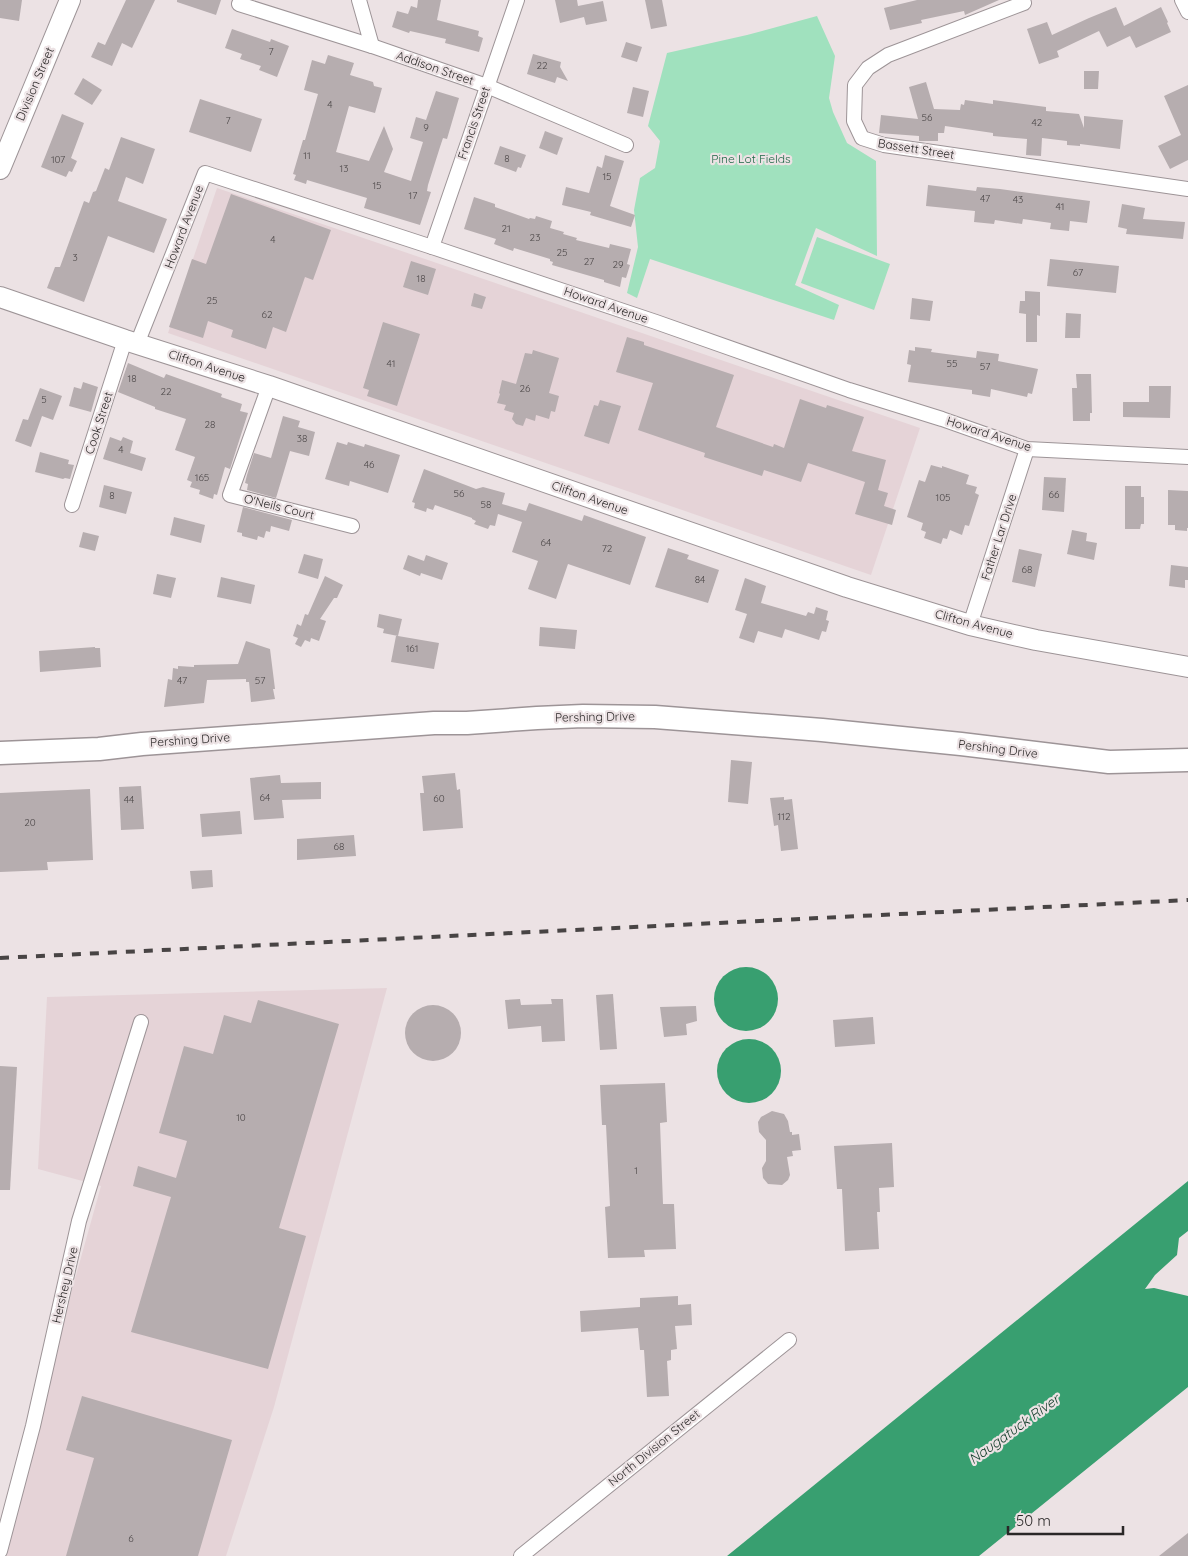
<svg xmlns="http://www.w3.org/2000/svg" width="1188" height="1556" font-family="Quicksand,sans-serif">
	<style>
		.built { fill: #e5d3d7 }
		.green { fill: #a0e1be }
		.water { fill: #389f70 }
		.building { fill: #b6adaf }
		.lines { fill: none; stroke-linecap: round; stroke-linejoin: round }
		.street-casing { stroke: #9d9497; stroke-width: 16 }
		.secondary-casing { stroke: #9d9497; stroke-width: 22 }
		.primary-casing { stroke: #9d9497; stroke-width: 25 }
		.street { stroke: #fff; stroke-width: 14 }
		.secondary { stroke: #fff; stroke-width: 20 }
		.primary { stroke: #fff; stroke-width: 22 }
		.rail { stroke: #484444; stroke-width: 4; stroke-dasharray: 9 9; stroke-linecap: butt }
		.labels { text-anchor: middle; stroke-width: 4.5; stroke-linejoin: round; paint-order: stroke }
		.number-label { font-size: 10px; fill: #4d4849 }
		.street-label { font-size: 12px; fill: #2a2727; stroke: #ece2e4 }
		.park-label { font-size: 12px; fill: #1d6645; stroke: #ece2e4 }
		.water-label { font-size: 14px; font-style: italic; fill: #0e3a26; stroke: #ece2e4 }
	</style>
	<rect width="100%" height="100%" fill="#ece2e4"/>
	<g class="built">
		<polygon points="217,188 920,428 871,575 168,333"/>
		<polygon points="387,988 274,1407 226,1556 7,1556 56,1347 101,1186 38,1169 47,997"/>
	</g>
	<g class="green">
		<polygon points="817,16 835,56 829,98 833,112 847,143 876,161 877,256 816,228 795,285 839,305 834,320 650,259 637,298 627,293 638,247 634,210 640,178 655,168 660,141 648,126 667,53 747,35"/>
		<polygon points="817,237 890,264 874,310 801,283"/>
	</g>
	<g class="water">
		<circle cx="746" cy="999" r="32"/>
		<circle cx="749" cy="1071" r="32"/>
		<polygon points="1188,1181 1188,1231 1179,1238 1177,1255 1155,1275 1145,1289 1154,1288 1188,1296 1188,1387 979,1556 727,1556"/>
	</g>
	<g class="building">
		<polygon points="0,0 22,0 19,21 0,18"/>
		<polygon points="126,0 155,0 132,48 122,43 112,66 91,57 98,42 105,45"/>
		<polygon points="177,0 221,0 216,15 177,2"/>
		<polygon points="418,0 441,0 437,20 479,31 478,36 483,38 479,52 445,43 446,39 410,31 409,33 392,27 397,11 408,14 411,6 417,8"/>
		<polygon points="555,0 577,0 578,6 603,1 607,21 586,25 584,17 560,23"/>
		<polygon points="645,0 662,0 667,26 651,29"/>
		<polygon points="917,0 999,0 965,15 964,11 921,20 922,23 890,30 884,8"/>
		<polygon points="1116,7 1124,26 1161,7 1168,22 1167,23 1171,32 1136,48 1130,36 1107,47 1099,31 1057,51 1059,57 1039,64 1027,29 1047,22 1052,35 1089,18"/>
		<polygon points="232,29 270,42 271,39 289,46 277,77 259,70 261,66 240,59 242,54 225,48"/>
		<polygon points="626,42 642,47 637,62 621,57"/>
		<polygon points="533,54 561,62 560,67 568,81 557,77 555,83 527,74"/>
		<polygon points="328,55 354,63 350,75 373,82 374,86 382,88 375,113 349,106 336,152 369,161 384,126 393,149 384,172 411,181 423,142 410,138 416,117 426,120 436,91 459,98 447,139 443,138 440,147 428,185 427,191 431,192 420,225 364,208 367,198 307,180 306,184 294,180 296,175 293,174 303,140 305,140 318,94 304,90 312,60 325,64"/>
		<polygon points="1084,71 1099,71 1098,89 1084,89"/>
		<polygon points="83,78 102,90 92,105 74,94"/>
		<polygon points="926,82 934,109 960,110 961,104 964,105 965,100 993,104 993,100 1046,107 1046,111 1079,114 1084,128 1084,116 1123,120 1120,149 1080,144 1080,146 1067,145 1067,141 1042,138 1041,156 1026,155 1027,139 993,136 993,133 945,126 944,133 938,133 938,141 919,141 919,136 879,133 881,115 918,119 909,87"/>
		<polygon points="1188,85 1188,160 1170,169 1158,146 1181,135 1164,96"/>
		<polygon points="633,87 649,91 643,117 627,113"/>
		<polygon points="200,99 262,119 251,152 189,132"/>
		<polygon points="62,114 84,123 71,158 77,161 72,172 69,171 66,177 41,167"/>
		<polygon points="545,131 563,138 557,155 539,148"/>
		<polygon points="121,137 155,149 143,184 126,177 118,201 167,219 154,253 108,236 84,302 47,288 55,267 60,267 84,201 89,203 93,192 96,191 105,168 109,170"/>
		<polygon points="500,146 526,155 521,168 518,167 516,172 494,164"/>
		<polygon points="605,155 624,161 610,206 635,215 631,227 590,215 591,212 562,205 566,187 589,193 597,166 602,168"/>
		<polygon points="928,185 976,191 977,187 1000,189 1090,201 1087,223 1070,221 1069,231 1050,229 1051,223 1023,219 1022,224 995,220 994,224 974,222 975,211 926,206"/>
		<polygon points="231,194 331,230 313,280 305,277 286,332 273,327 266,349 231,337 233,330 208,321 203,338 169,327 192,259 206,264"/>
		<polygon points="474,197 495,204 495,207 529,219 530,218 535,219 536,216 552,221 550,228 564,232 563,234 577,238 576,240 609,248 610,244 631,249 627,264 630,265 626,278 622,277 620,287 604,282 604,280 552,265 553,262 550,261 550,259 514,248 513,251 494,244 496,239 464,229"/>
		<polygon points="1122,204 1145,208 1143,219 1185,222 1183,239 1126,234 1127,229 1118,227"/>
		<polygon points="1050,259 1119,266 1116,293 1047,286"/>
		<polygon points="411,261 436,269 428,295 403,287"/>
		<polygon points="1025,291 1040,292 1040,316 1037,315 1037,342 1026,342 1026,314 1019,313 1020,301 1025,301"/>
		<polygon points="474,293 486,297 482,309 471,306"/>
		<polygon points="912,298 933,301 930,321 910,319"/>
		<polygon points="1066,313 1081,314 1080,338 1065,338"/>
		<polygon points="383,322 420,334 397,406 367,396 369,390 363,388"/>
		<polygon points="627,337 644,342 644,345 734,375 716,427 773,447 774,444 784,448 800,399 826,408 827,405 864,417 852,451 886,460 878,490 888,493 884,506 896,510 892,525 855,514 865,482 808,463 801,482 764,470 762,476 704,457 705,453 638,430 653,383 616,372"/>
		<polygon points="915,347 932,349 931,352 976,358 977,351 999,354 998,361 1038,369 1032,394 1028,393 1027,397 991,389 990,397 972,394 972,390 908,382 911,365 907,364 909,350 915,351"/>
		<polygon points="533,350 559,358 549,393 559,396 555,412 551,411 549,419 536,415 535,421 526,418 523,426 516,424 512,419 514,413 504,410 506,405 497,403 500,394 499,393 502,380 516,384 525,353 532,354"/>
		<polygon points="128,363 164,378 166,374 222,394 221,397 242,404 240,411 248,413 230,469 225,467 217,495 214,494 213,499 199,494 200,490 190,487 192,482 187,480 195,457 175,450 186,419 155,409 155,407 118,392"/>
		<polygon points="1076,374 1091,374 1092,413 1090,413 1090,421 1073,421 1072,388 1077,388"/>
		<polygon points="83,382 98,387 91,412 69,406 74,387 81,389"/>
		<polygon points="1149,386 1171,386 1170,418 1123,417 1123,402 1149,402"/>
		<polygon points="40,388 62,396 53,420 42,416 31,447 15,441 23,419 28,420"/>
		<polygon points="600,400 621,406 609,444 584,436 594,405 598,406"/>
		<polygon points="283,416 300,421 298,427 315,432 309,456 290,451 276,498 247,490 248,484 245,483 247,475 254,453 271,458"/>
		<polygon points="110,437 121,441 123,437 133,441 130,453 146,458 142,471 103,459"/>
		<polygon points="337,442 347,445 348,442 364,447 365,444 400,455 388,493 350,481 349,486 325,479"/>
		<polygon points="40,452 69,460 68,464 74,465 70,479 65,478 63,479 35,472"/>
		<polygon points="931,465 942,468 942,466 969,475 966,484 977,487 975,493 979,495 969,526 965,525 962,535 950,530 947,539 943,538 941,544 924,538 926,532 921,530 923,523 907,517 919,480 925,482"/>
		<polygon points="424,469 476,489 483,487 505,493 502,504 526,511 529,503 582,521 584,515 646,537 630,585 568,564 556,599 528,589 538,561 512,552 522,522 498,514 495,526 490,525 488,529 474,524 476,521 472,519 472,518 435,505 433,510 427,508 426,512 414,508 415,503 412,502"/>
		<polygon points="1044,477 1066,478 1064,512 1042,510"/>
		<polygon points="104,485 132,492 126,514 99,507"/>
		<polygon points="1125,486 1141,486 1141,497 1144,497 1144,524 1141,524 1140,529 1125,529"/>
		<polygon points="1168,490 1188,491 1188,528 1187,528 1187,531 1175,530 1175,525 1168,525"/>
		<polygon points="243,507 292,520 289,531 271,526 270,532 266,531 264,538 258,536 257,540 242,536 242,533 237,532"/>
		<polygon points="174,517 205,525 201,543 170,535"/>
		<polygon points="1072,530 1087,533 1086,541 1097,543 1094,560 1067,554"/>
		<polygon points="83,532 99,536 95,551 79,547"/>
		<polygon points="668,548 689,555 687,559 719,570 708,603 655,587"/>
		<polygon points="1019,549 1042,554 1035,587 1012,582"/>
		<polygon points="304,554 323,559 318,579 298,573"/>
		<polygon points="408,555 424,561 426,555 448,563 442,580 421,573 420,576 403,569"/>
		<polygon points="1171,565 1188,567 1188,580 1185,580 1185,588 1169,586"/>
		<polygon points="157,574 176,578 171,598 153,594"/>
		<polygon points="325,576 343,585 337,598 334,598 320,619 326,621 319,641 311,638 310,642 305,640 301,647 295,644 298,638 293,636 297,624 301,626 305,614 308,615"/>
		<polygon points="221,577 255,585 251,604 217,597"/>
		<polygon points="745,578 766,586 761,603 806,616 808,612 814,614 816,607 828,611 826,620 829,621 826,632 822,631 819,640 785,629 782,638 758,631 754,643 739,638 747,614 735,610"/>
		<polygon points="379,614 402,619 398,636 439,643 434,669 391,662 396,636 398,636 383,633 384,629 377,627"/>
		<polygon points="540,627 577,630 575,649 539,646"/>
		<polygon points="246,641 270,649 275,689 273,689 275,699 251,702 249,682 246,682 246,679 207,680 204,703 164,707 168,679 172,680 173,668 178,669 178,666 194,667 194,665 238,664"/>
		<polygon points="95,647 95,648 100,648 101,667 40,672 39,651"/>
		<polygon points="731,760 752,762 748,804 728,802"/>
		<polygon points="455,773 457,790 460,789 463,828 423,831 420,793 424,793 422,776"/>
		<polygon points="280,775 281,783 321,782 321,799 282,800 284,818 254,820 250,778"/>
		<polygon points="141,786 144,829 121,830 119,787"/>
		<polygon points="90,789 93,860 47,862 48,870 0,872 0,793"/>
		<polygon points="784,797 784,800 792,799 798,849 781,851 778,825 774,826 770,798"/>
		<polygon points="240,811 242,834 202,837 200,814"/>
		<polygon points="354,835 356,856 297,860 297,839"/>
		<polygon points="212,870 213,887 192,889 190,871"/>
		<polygon points="613,994 617,1049 600,1050 596,995"/>
		<polygon points="520,999 521,1005 552,1004 551,999 563,999 565,1041 542,1042 541,1026 508,1029 505,1000"/>
		<polygon points="258,1000 339,1024 279,1228 306,1236 268,1369 131,1332 171,1197 133,1186 138,1166 176,1178 187,1141 159,1133 184,1046 213,1054 224,1015 251,1023"/>
		<circle cx="433" cy="1033" r="28"/>
		<polygon points="696,1006 697,1021 686,1024 687,1035 664,1037 660,1007"/>
		<polygon points="873,1017 875,1044 835,1047 833,1020"/>
		<polygon points="0,1066 17,1067 10,1190 0,1190"/>
		<polygon points="665,1083 667,1122 660,1123 663,1204 674,1204 676,1249 644,1250 645,1257 608,1258 605,1207 610,1206 606,1125 602,1125 600,1085"/>
		<polygon points="772,1111 784,1114 788,1121 790,1132 792,1132 792,1135 799,1134 801,1150 792,1151 793,1156 787,1157 790,1175 788,1180 782,1185 768,1184 763,1178 762,1168 766,1161 766,1140 759,1132 758,1122 761,1117"/>
		<polygon points="892,1143 894,1187 879,1188 880,1212 877,1212 879,1249 845,1251 842,1189 837,1189 834,1146"/>
		<polygon points="678,1296 678,1305 691,1304 692,1325 675,1326 677,1349 671,1350 671,1360 667,1361 669,1396 647,1397 644,1350 640,1350 638,1328 581,1332 580,1311 640,1307 640,1298"/>
		<polygon points="82,1396 232,1440 198,1556 66,1556 94,1458 66,1450"/>
		<polygon points="1188,1533 1188,1556 1159,1556"/>
	</g>
	<g class="lines">
		<defs>
			<g id="street">
				<polyline points="359,0 372,46"/>
				<polyline points="1022,0 1024,3 888,55 868,68 855,85 854,121 862,138 884,145 1188,189"/>
				<polyline points="1182,0 1188,12"/>
				<polyline points="239,4 372,46 487,86 626,145"/>
				<polyline points="432,247 517,0"/>
				<polyline points="137,344 205,173 432,247 656,322 849,390 942,419 1027,449 1188,457"/>
				<polyline points="269,386 230,495 352,526"/>
				<polyline points="72,505 125,340"/>
				<polyline points="970,625 1027,449"/>
				<polyline points="0,1551 33,1426 79,1221 141,1022"/>
				<polyline points="521,1556 789,1340"/>
			</g>
			<g id="secondary">
				<polyline points="0,169 70,0"/>
				<polyline points="0,297 125,340 269,386 847,587 970,625 1036,640 1188,667"/>
			</g>
			<polyline id="primary" points="0,753 99,749 142,744 434,723 467,723 537,718 583,716 655,717 822,730 961,744 1109,762 1188,760"/>
		</defs>
		<use href="#street" class="street-casing"/>
		<use href="#secondary" class="secondary-casing"/>
		<use href="#primary" class="primary-casing"/>
		<use href="#street" class="street"/>
		<use href="#secondary" class="secondary"/>
		<use href="#primary" class="primary"/>
		<polyline class="rail" points="0,958 1188,900"/>
	</g>
	<g class="labels">
		<g class="number-label">
			<text x="271" y="55">7</text>
			<text x="542" y="69">22</text>
			<text x="330" y="108">4</text>
			<text x="927" y="121">56</text>
			<text x="228" y="124">7</text>
			<text x="1037" y="126">42</text>
			<text x="426" y="131">9</text>
			<text x="307" y="159">11</text>
			<text x="507" y="162">8</text>
			<text x="58" y="163">107</text>
			<text x="344" y="172">13</text>
			<text x="607" y="180">15</text>
			<text x="377" y="189">15</text>
			<text x="413" y="199">17</text>
			<text x="985" y="202">47</text>
			<text x="1018" y="203">43</text>
			<text x="1060" y="210">41</text>
			<text x="506" y="232">21</text>
			<text x="535" y="241">23</text>
			<text x="273" y="243">4</text>
			<text x="562" y="256">25</text>
			<text x="75" y="261">3</text>
			<text x="589" y="265">27</text>
			<text x="618" y="268">29</text>
			<text x="1078" y="276">67</text>
			<text x="421" y="282">18</text>
			<text x="212" y="304">25</text>
			<text x="267" y="318">62</text>
			<text x="391" y="367">41</text>
			<text x="952" y="367">55</text>
			<text x="985" y="370">57</text>
			<text x="132" y="382">18</text>
			<text x="525" y="392">26</text>
			<text x="166" y="395">22</text>
			<text x="44" y="403">5</text>
			<text x="210" y="428">28</text>
			<text x="302" y="442">38</text>
			<text x="121" y="453">4</text>
			<text x="369" y="468">46</text>
			<text x="202" y="481">165</text>
			<text x="459" y="497">56</text>
			<text x="1054" y="498">66</text>
			<text x="112" y="499">8</text>
			<text x="943" y="501">105</text>
			<text x="486" y="508">58</text>
			<text x="546" y="546">64</text>
			<text x="607" y="552">72</text>
			<text x="1027" y="573">68</text>
			<text x="700" y="583">84</text>
			<text x="412" y="652">161</text>
			<text x="182" y="684">47</text>
			<text x="260" y="684">57</text>
			<text x="265" y="801">64</text>
			<text x="439" y="802">60</text>
			<text x="129" y="803">44</text>
			<text x="784" y="820">112</text>
			<text x="30" y="826">20</text>
			<text x="339" y="850">68</text>
			<text x="241" y="1121">10</text>
			<text x="636" y="1174">1</text>
			<text x="131" y="1542">6</text>
		</g>
		<g class="street-label">
			<text transform="translate(435 68) rotate(19)" y="4">Addison Street</text>
			<text transform="translate(35 84) rotate(-67)" y="4">Division Street</text>
			<text transform="translate(474 123) rotate(-71)" y="4">Francis Street</text>
			<text transform="translate(916 149) rotate(9)" y="4">Bassett Street</text>
			<text transform="translate(184 227) rotate(-69)" y="4">Howard Avenue</text>
			<text transform="translate(606 305) rotate(19)" y="4">Howard Avenue</text>
			<text transform="translate(207 366) rotate(18)" y="4">Clifton Avenue</text>
			<text transform="translate(99 423) rotate(-72)" y="4">Cook Street</text>
			<text transform="translate(989 434) rotate(18)" y="4">Howard Avenue</text>
			<text transform="translate(590 498) rotate(19)" y="4">Clifton Avenue</text>
			<text transform="translate(279 507) rotate(14)" y="4">O'Neils Court</text>
			<text transform="translate(999 537) rotate(-72)" y="4">Father Lar Drive</text>
			<text transform="translate(974 624) rotate(15)" y="4">Clifton Avenue</text>
			<text transform="translate(595 717) rotate(-1)" y="4">Pershing Drive</text>
			<text transform="translate(190 740) rotate(-4)" y="4">Pershing Drive</text>
			<text transform="translate(998 749) rotate(7)" y="4">Pershing Drive</text>
			<text transform="translate(65 1285) rotate(-77)" y="4">Hershey Drive</text>
			<text transform="translate(654 1448) rotate(-39)" y="4">North Division Street</text>
		</g>
		<g class="park-label">
			<text x="751" y="163">Pine Lot Fields</text>
		</g>
		<g class="water-label">
			<text transform="translate(1014 1429) rotate(-36)" y="5">Naugatuck River</text>
		</g>
	</g>
	<path d="M1008 1526v8h115v-8" fill="none" stroke="#2a2727" stroke-width="2.5"/>
	<text x="1016" y="1526" font-size="15" fill="#2a2727" stroke="#ece2e4" stroke-width="4" paint-order="stroke">50 m</text>
</svg>
